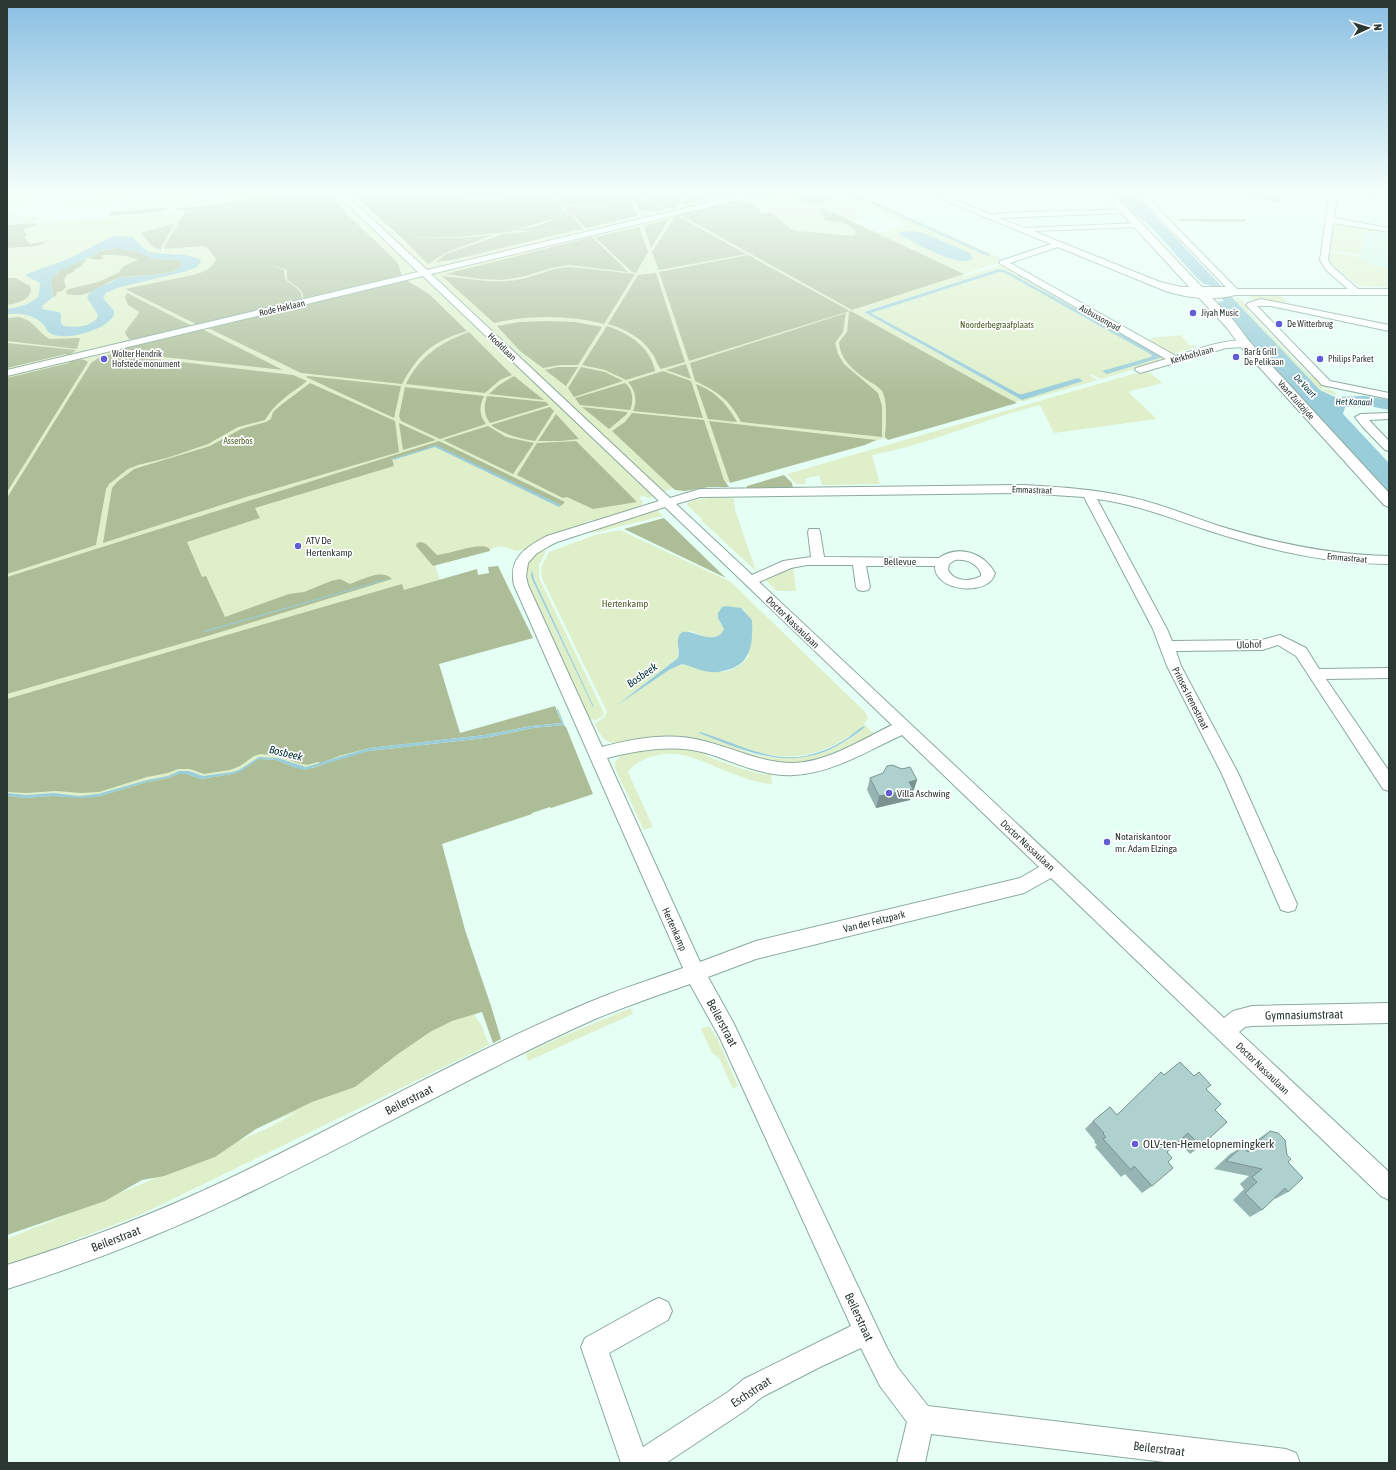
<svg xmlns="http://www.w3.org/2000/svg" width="1396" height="1470" font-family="'Asap Condensed',sans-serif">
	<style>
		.built { fill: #cef7e7 }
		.green { fill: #dfefc9; fill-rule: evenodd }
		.forest { fill: #adbd97 }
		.water { fill: #9acdda; fill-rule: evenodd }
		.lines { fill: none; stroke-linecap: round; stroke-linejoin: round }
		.stream { stroke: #9acdda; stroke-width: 2.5 }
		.minor-casing { stroke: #8ba99d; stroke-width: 2 }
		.major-casing { stroke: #8ba99d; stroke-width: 2 }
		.minor { fill: #fff; fill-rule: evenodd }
		.major { fill: #fff; fill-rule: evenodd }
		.wall { fill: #96b4b1 }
		.shaded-wall { fill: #7a9290 }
		.building { fill: #aed1ce; stroke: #7a9290 }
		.poi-dot { fill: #605dd6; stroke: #fff; stroke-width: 1.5 }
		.labels { text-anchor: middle; stroke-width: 3.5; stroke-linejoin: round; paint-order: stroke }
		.far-street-label { font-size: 9px; fill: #2a3732; stroke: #fff }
		.far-poi-label { font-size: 9px; fill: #2a3732; stroke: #fff; text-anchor: start }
		.far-park-label { font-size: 9px; fill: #495d24; stroke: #fff }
		.far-water-label { font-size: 9px; font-style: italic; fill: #003039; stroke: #fff }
		.poi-label { font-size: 10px; fill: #2a3732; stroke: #fff; text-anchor: start }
		.street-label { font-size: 10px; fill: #2a3732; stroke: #fff }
		.park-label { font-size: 10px; fill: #495d24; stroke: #fff }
		.water-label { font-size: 11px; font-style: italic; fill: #003039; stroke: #fff }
		.near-street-label { font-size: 12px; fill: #2a3732; stroke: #fff }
		.near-poi-label { font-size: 12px; fill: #2a3732; stroke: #fff; text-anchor: start }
	</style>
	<rect width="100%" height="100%" fill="#e5fff5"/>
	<polygon class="built" points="1375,231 1389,234 1389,268 1369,264 1361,260 1362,232 1371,234 1375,233"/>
	<g class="green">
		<polygon points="33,191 47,191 50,194 7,209 7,192"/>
		<path d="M100,191H136L132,195L138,199L143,198L133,194C137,190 145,191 151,191L152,196L149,203H151L154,198V191H162L161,193L165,194L164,196L168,198L167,202L169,198L163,191H201L196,196L200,195L196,199H212L227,191H282L278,194L219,204L173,208L175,204L171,207L153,209L151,205H149L151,207L150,209L122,211L124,206L130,200L113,202L112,206L107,207V203L72,206L64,202L80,198L78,197Z"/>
		<path d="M464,191H808L819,207L818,204L833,200V198L825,191H829L870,215L852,221L879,233L906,225L879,213C870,215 841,197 834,191H850L1006,260L964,274L850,222L966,276L1003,265L1170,359L1101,379L1091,374L1089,375L1098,380L1024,401H1018L715,486L676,487L666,491L651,494L652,496L651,498H647L644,496L639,497L643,502L640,507L599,520C592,519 583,523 578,527L526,549L517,551L501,546L435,565L448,605L433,661L415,849L477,1019L481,1024L489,1045L142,1214L7,1266V1239L137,1186L268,1128L299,1111L7,1226V226L181,212L180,213L339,200L341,199L350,200L352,198L354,199ZM999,269L1005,270L1162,357H1151L1152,355L1003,272H999L871,313L1019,394H1023L1022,400L864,312Z"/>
		<path d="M13,213L15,215L8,217L36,216L41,218C33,225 17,224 7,222L35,219L7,221V214Z"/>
		<polygon points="1343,223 1375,229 1375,233 1362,232 1361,255 1329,250 1332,224 1343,225"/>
		<polygon points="1329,252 1361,257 1361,260 1368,261 1369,264 1389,268 1389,287 1359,286 1329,261"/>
		<polygon points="1277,295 1284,298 1287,302 1254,300 1249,296"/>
		<polygon points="1235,298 1239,298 1249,308 1247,310 1310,376 1317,378 1330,389 1322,387 1321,389 1333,391 1337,396 1321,390 1314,384 1236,301 1238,301"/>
		<polygon points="1181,335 1189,345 1195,345 1196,347 1173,354 1178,357 1169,355 1145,341 1152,339 1150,338"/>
		<path d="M1143,371L1150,373L1163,383L1130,391L1129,393L1157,419L1054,433L1040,405C983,419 930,444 872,455L880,484L822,485L819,475L805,479L806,484H796L787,474Z"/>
		<polygon points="710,498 734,498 735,510 756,571 702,521 702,519 686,504 694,500"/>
		<polygon points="654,510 657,510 663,516 593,533 591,530"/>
		<path d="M620,530L731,582L866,713L868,718L864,724L876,735L816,761L780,764L711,745L621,744L620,742C605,745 601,737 595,724L604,717L607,712L542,578L541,568L549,552L595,535ZM736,607L745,610L749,656C727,682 708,670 682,664L669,670L616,706L678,658V638L690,631C701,634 716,646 724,630L718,618V613L720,610ZM865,727C833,756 794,764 753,754C743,751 732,745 722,741C714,738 706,736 699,733C717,736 733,745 751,751C760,754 770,755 779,756C814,759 835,745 865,727Z"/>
		<path d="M542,548L546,552L539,565V578L604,713L602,717L594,721L593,719L588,720L526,583V565ZM532,571L534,579L594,707H593L532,579Z"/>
		<polygon points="793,567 796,591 777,591 764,579"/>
		<path d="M666,746L705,752L706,756L742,769L766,775L771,772L772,784C762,783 752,781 742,777C710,767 679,743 645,759C638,763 632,765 628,772L653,827L644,830L615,768V762L620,756L624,755L623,751Z"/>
		<polygon points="631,1008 633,1014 528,1061 526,1054 561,1037"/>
		<polygon points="709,1026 717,1038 738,1086 733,1089 719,1058 712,1053 701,1029"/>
	</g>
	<g class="forest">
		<polygon points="282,191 316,191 334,199 179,211 173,209 219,204 278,194"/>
		<polygon points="349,191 431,191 355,197"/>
		<polygon points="441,191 545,191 559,204 418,193"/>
		<polygon points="547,191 629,191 635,210 561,204"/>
		<polygon points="633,191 687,191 677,207 667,209"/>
		<polygon points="690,191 744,191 681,205"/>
		<path d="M788,191H823L832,200C806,210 809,205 788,191Z"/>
		<polygon points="1248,191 1282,191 1281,202 1247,197"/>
		<polygon points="632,192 665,209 658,212 638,210"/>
		<polygon points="412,194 560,205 564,208 559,215 552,219 509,232 459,237 401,237 459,238 493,235 443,254 428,264 401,237 357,198"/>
		<path d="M335,199L345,212L398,263L402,276L303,300C305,288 293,286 287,279V270L269,264L284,270L285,279C292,286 303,289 302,300L200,326L125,289L193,275C203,272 213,269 216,259L208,248L203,246L164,249L165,245L186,211Z"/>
		<polygon points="743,200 757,207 763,213 772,213 791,229 797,231 853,236 857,232 844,223 824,220 825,216 820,215 821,207 964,274 852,310 679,214"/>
		<polygon points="562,205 635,211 637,216 586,228"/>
		<polygon points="171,207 162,212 110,216 112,212"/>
		<path d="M565,209L584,230L515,231C529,227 558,223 565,209Z"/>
		<polygon points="676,215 746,254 659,270 652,252"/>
		<polygon points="669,219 651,248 644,226"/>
		<polygon points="1177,219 1246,219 1245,222 1180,221"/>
		<polygon points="36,223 35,226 23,229 27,236 24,237 30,244 48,241 38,246 7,248 7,225"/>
		<polygon points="174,224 162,246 161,250 153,247 140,233"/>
		<polygon points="639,227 648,252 636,273 632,272 595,237"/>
		<polygon points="576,230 452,260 436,262 444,255 503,234 531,231"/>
		<polygon points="592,237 628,272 569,265 552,268 521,277 502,280 481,279 445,274"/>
		<path d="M118,248L134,251L155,259L178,260L180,261L182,266C175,276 137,275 125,277C102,280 92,300 67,294L66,291L69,289L98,282L118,273L124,266L138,260C131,256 108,253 100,256L104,258L98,260L88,258L101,251Z"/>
		<polygon points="748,255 850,311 689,361 659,272"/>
		<path d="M87,259L81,266L74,270L75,271L67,275L64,280L66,287L62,291L57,292L56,296L53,297C54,291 51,286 51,281C52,272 79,261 87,259Z"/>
		<path d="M571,267L635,274L604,324C568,315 531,315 494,323L442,276C467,278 491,284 517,280C535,277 552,267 571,267Z"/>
		<path d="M656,273L685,362L661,369C657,365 656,358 652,353C642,338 625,329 608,324L638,275Z"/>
		<path d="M7,278H15L30,286C34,300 17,303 7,305Z"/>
		<path d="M406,280L429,294L467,331C432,342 420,352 402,384L301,373L206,327Z"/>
		<path d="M127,293L188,324L196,327L139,340L129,339L125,333C128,325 136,320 139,312L128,305L125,297Z"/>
		<path d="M851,311L996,392L1017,403L888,440L885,437C886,426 888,401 882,391C879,387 874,384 870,382C856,372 840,361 839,342L847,332L849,312Z"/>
		<path d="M846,313L843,332L835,343L838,354L844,364L878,393L882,406V437L741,422C729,399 718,392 695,381L690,363Z"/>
		<path d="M19,317C34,320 38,333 50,339L80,338L77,349L7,341V318Z"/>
		<polygon points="546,321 575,322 602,327 578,365 560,365 543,368 520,351 497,326 520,322"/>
		<path d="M607,326C629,333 651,348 655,371L626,380L605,370L582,365Z"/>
		<polygon points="200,328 283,370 118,352 112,349"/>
		<path d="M469,332L512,375L500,380L485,393L406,384C419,357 441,342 469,332Z"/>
		<polygon points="7,343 76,350 67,357 66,354 7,368"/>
		<path d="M113,354L293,375L307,381C292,393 275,402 265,420L238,427L208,444L167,458L138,465L128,469L109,484L106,489L96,545L7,574V498L91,363L101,356Z"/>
		<polygon points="77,359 85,360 88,362 7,492 7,378 69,363 69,361"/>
		<polygon points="686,364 691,379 666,370"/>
		<polygon points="558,367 578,367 566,386 545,370"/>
		<polygon points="581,367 605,372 623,381 574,397 568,388"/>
		<path d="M663,371L691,381L703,418L633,411C638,400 635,390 628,382Z"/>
		<polygon points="308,376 401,386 394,418 306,377"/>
		<polygon points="514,376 544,400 489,394 499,385"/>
		<polygon points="310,383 395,421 399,452 246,497 103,543 112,488 117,482 134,469 210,446 241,429 266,422 271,419 273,412 281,405"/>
		<path d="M625,383C633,389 634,401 630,410L580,405L575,398Z"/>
		<path d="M696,384C716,392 726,403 737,422L708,419Z"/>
		<path d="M405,387L484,396C479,406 479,415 486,424L440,439L401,421L399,416Z"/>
		<path d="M487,396L546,402L549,405L490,423C483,414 484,406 487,396Z"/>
		<path d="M550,407L554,411L535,441C518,438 505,435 491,425Z"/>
		<polygon points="582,407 627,412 627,414 609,429"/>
		<polygon points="632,413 704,420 724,480 729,487 709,487 685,491 675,490 612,431 625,422"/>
		<polygon points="556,414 579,439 561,441 538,441"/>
		<polygon points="709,421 876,440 865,445 730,483"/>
		<polygon points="399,423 436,440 403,450"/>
		<polygon points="488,426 506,437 534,443 513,474 443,440"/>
		<path d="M439,441L565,502L561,506L436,446L392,459L394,466L255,508L260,518L187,542L202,577L206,576L225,617L289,594L304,592L331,581L340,579L350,584C362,580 382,568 392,579L211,635L7,694V577Z"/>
		<polygon points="576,441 637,502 593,509 567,497 563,498 517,475 537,443"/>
		<polygon points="784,475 792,483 793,489 746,489 747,486"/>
		<polygon points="664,518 726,578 624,529"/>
		<path d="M421,542L426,544L437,555C451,554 479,542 489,548L490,551L433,566L416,546L417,543Z"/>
		<polygon points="498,566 533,638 439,664 460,733 555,706 562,723 532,726 485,735 369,748 339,756 321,763 318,762 307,765 298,763 280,756 260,754 254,756 240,766 230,770 204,774 190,769 178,769 168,773 147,777 99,792 81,793 56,791 27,793 7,792 7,699 402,584 404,590 477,569 478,575 489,573 488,567"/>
		<polygon points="563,725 566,727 593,794 551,808 550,807 532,813 532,814 442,844 465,930 491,1006 501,1039 493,1043 482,1012 452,1021 430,1032 398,1054 355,1087 312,1102 256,1129 215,1157 164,1176 142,1180 105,1201 7,1235 7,796 25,798 52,796 97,797 147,782 168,778 178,774 187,774 201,779 232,774 259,759 276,760 296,768 313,768 357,753 369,751 485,738 533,728"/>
	</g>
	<g class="water">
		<polygon points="1113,191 1131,191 1320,390 1335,397 1365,396 1389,400 1389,410 1374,407 1345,407 1343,414 1389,463 1389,495 1249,342 1241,329 1218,302 1224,301 1209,285 1204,284 1197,278 1150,226 1131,211"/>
		<path d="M910,231L921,232L970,253L973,258C969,261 966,261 961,261C948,260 910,242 899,234L901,232Z"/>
		<path d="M116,236L132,237L147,251L153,253L185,255L200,259L201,262L197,267L187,271L117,288L106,293L103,298L114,311V315C106,330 68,341 52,334C48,333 46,328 44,325C33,314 22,313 7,314V309C19,307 31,305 39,295L40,283L26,276V275C39,268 54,265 68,259C84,252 99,241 116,236ZM118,248L134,251L155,259L178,260L180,261L182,266C174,277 134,275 121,278C115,279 110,283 104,285C97,288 89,291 87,298L97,313L98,317C90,327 76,328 64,326L61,323V314L59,312L42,309L43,305L53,297L51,280L56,273L101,251Z"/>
		<polygon points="999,269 1005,270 1163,357 1107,374 1102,371 1151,357 1152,355 1003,272 999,272 871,313 1019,394 1023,394 1078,378 1083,381 1022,400 864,312"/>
		<polygon points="436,445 561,505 559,507 435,447 393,460 392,459"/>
		<polygon points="532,570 534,579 594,707 593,707 532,579 531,575"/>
		<polygon points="393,578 205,632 204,631 383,580"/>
		<path d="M726,606L741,608L752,620C753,642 752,664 727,670C722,671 717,673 712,672C701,672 692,666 682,664L669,670L616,706L678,658C680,652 677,645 678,639C682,620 706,646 721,634L724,629L718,618V613L722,607Z"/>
		<polygon points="557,709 558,709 565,727 563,725 533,728 485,738 369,751 305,770 296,768 276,760 259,759 240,772 232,774 201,779 187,774 178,774 168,778 147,782 97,797 78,798 52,796 25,798 7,796 7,793 27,795 54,793 79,796 98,794 147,780 168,776 179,771 189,771 203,776 232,772 239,770 259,757 278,758 306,767 369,748 485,735 532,726 562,723"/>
		<path d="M864,726L865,727C805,776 763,759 699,733L700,732C738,743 777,768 819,752C829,749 840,743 849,737C854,733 858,729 864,726Z"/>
	</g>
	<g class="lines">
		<polyline class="stream" points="847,191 988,255"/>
		<defs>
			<g id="minor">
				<path d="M334,191H342L427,270L757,191H771L767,193L431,274L670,498L700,489L1023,485C1058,487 1094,489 1129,497C1159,503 1189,516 1219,526C1275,543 1330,555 1389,556V564C1327,564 1269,550 1210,531C1173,519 1136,504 1097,499L1167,629L1172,641L1262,640L1280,635L1306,648L1319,669L1389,668V678L1326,679L1389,771V791L1383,789L1296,656L1278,645L1262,650L1176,651L1181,666L1238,773L1297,904L1295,910L1288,912L1281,910L1222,774L1167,666L1153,629L1084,497L1023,493L700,497L676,504L752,575L783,561L811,557L808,532L809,529H819L820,532L824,557L939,558C959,544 984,553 995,573C990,597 934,592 935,566H866L870,587L868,590L863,591L858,590L856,587L853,565H807L791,568L759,582L1224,1018L1233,1011L1252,1006L1389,1003V1023L1252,1026L1245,1027L1239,1032L1389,1172V1200L1381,1196L1051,878L1024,893L756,959L708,977L734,1024L887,1348L898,1368L928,1406L1286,1449L1296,1453L1300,1463H1173L931,1434L925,1463H897L907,1422L880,1386L861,1348L820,1367L762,1397L746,1410L666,1463H621L581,1347L585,1338L650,1302L659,1298L668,1302L672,1311L668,1320L609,1353L643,1447L728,1392L744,1379L851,1326L720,1038L690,984C659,995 626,1006 595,1019C473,1074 358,1141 238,1198C163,1234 86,1264 7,1289V1265C80,1242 152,1215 222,1182C344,1124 461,1056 585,1004C617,990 650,980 683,968L514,585C508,558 526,547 547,536L659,501L423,276L7,376V370L418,272ZM665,507L892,725C861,740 828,762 793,763C761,763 733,748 704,741C670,732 636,738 602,747L528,585L526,576L528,563L536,554L549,546L557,542ZM955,560C967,559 976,563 981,573V576C970,582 954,582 948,570L949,564ZM902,735L1039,867L1020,878L756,941L700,962L607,758C640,750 673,744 706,753C735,762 763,777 794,775C833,773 867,751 902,735Z"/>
				<path d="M922,191H933L992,215L1001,213L1127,209V213H1124L999,218L1024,228L1140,223L1141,225L1137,227L1033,231L1160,282L1181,287H1226L1133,191H1141L1237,289H1348L1326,270L1320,260L1330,191H1354L1389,197V201L1337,193L1334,218L1389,228V232L1333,223L1328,260L1332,266L1358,289H1389V295H1235C1213,301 1190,298 1168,292L1058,247L1010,263L1176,356C1189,352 1240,333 1250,344L1245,347L1226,348L1140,373L1135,370L1136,368L1166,359L999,263L1000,261L1051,244Z"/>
				<polygon points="1261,299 1389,325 1389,331 1271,306 1257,306 1330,381 1389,393 1389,399 1322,385 1246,305 1248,303"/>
				<polygon points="1389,413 1389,419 1369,420 1389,441 1389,451 1385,450 1362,426 1355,417 1361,414"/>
			</g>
			<polygon id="major" points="1101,191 1111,191 1235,322 1249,341 1389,493 1389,507 1384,505 1241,347 1227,328"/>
		</defs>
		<use href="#minor" class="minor-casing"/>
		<use href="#major" class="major-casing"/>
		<use href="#minor" class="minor"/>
		<use href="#major" class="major"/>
	</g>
	<g class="wall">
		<polygon points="870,778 917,780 913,792 912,792 910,800 876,808 867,790"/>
		<polygon points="1164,1075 1206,1089 1215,1110 1201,1146 1190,1154 1178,1141 1167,1152 1168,1162 1152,1186 1142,1193 1125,1174 1121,1177 1095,1147 1097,1145 1094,1142 1095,1141 1085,1129 1093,1121 1116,1115"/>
		<polygon points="1270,1131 1288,1162 1288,1192 1275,1199 1275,1198 1262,1210 1250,1217 1233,1200 1244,1189 1240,1184 1249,1176 1214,1169 1230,1154 1242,1147 1246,1150 1258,1139"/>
	</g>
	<polygon class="shaded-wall" points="917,780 913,792 912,792 910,800 876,808 879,796 909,782"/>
	<g class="building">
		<polygon points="892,765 902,769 910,767 917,780 909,782 913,789 879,796 870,778 883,773 887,766"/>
		<polygon points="1180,1062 1194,1076 1199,1072 1211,1085 1206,1089 1221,1104 1215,1110 1227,1122 1201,1146 1188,1133 1167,1152 1172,1158 1168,1162 1173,1168 1152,1186 1134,1166 1131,1170 1103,1139 1106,1137 1103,1134 1104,1133 1093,1121 1110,1107 1117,1115 1161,1072 1164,1075"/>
		<polygon points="1270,1131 1278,1133 1285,1140 1287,1155 1291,1159 1288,1162 1303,1178 1288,1192 1285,1188 1262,1210 1245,1193 1257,1182 1252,1177 1262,1169 1226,1161 1242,1147 1248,1152"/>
	</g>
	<linearGradient id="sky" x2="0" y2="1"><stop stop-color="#89bee2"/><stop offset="0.48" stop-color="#f3fffa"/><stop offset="1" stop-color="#f3fffa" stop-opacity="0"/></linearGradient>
	<rect width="1396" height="397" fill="url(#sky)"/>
	<g class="poi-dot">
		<circle cx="1193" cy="313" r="4"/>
		<circle cx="1279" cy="324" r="4"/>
		<circle cx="1236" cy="357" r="4"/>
		<circle cx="104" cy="359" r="4"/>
		<circle cx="1320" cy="359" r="4"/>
		<circle cx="298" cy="546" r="4"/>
		<circle cx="889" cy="793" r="4"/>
		<circle cx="1107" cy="842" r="4"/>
		<circle cx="1135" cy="1144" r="4"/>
	</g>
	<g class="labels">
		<g class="far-street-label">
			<text transform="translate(282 308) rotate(-13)" y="3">Rode Heklaan</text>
			<text transform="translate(1100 318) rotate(29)" y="3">Aubussonpad</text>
			<text transform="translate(502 347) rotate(44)" y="3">Hoofdlaan</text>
			<text transform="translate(1192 355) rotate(-16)" y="3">Kerkhofslaan</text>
			<text transform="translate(1296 400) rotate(48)" y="3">Vaart Zuidzijde</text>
			<text transform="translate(1032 490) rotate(2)" y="3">Emmastraat</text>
			<text transform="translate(1347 558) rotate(5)" y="3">Emmastraat</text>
		</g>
		<g class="far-poi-label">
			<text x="1201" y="316">Jiyah Music</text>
			<text x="1287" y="327">De Witterbrug</text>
			<text x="1244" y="355">Bar &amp; Grill<tspan x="1244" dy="10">De Pelikaan</tspan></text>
			<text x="112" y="357">Wolter Hendrik<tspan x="112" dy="10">Hofstede monument</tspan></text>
			<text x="1328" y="362">Philips Parket</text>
		</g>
		<g class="far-park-label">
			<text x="997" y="328">Noorderbegraafplaats</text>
			<text x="238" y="444">Asserbos</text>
		</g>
		<g class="far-water-label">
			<text transform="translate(1305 386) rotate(47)" y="3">De Vaart</text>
			<text transform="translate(1354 402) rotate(1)" y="3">Het Kanaal</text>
		</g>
		<g class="poi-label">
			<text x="306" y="544">ATV De<tspan x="306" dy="12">Hertenkamp</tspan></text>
			<text x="897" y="797">Villa Aschwing</text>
			<text x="1115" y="840">Notariskantoor<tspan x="1115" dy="12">mr. Adam Elzinga</tspan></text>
		</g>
		<g class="street-label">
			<text x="900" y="565">Bellevue</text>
			<text transform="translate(793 622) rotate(44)" y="4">Doctor Nassaulaan</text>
			<text transform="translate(1249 644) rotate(-2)" y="4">Ulohof</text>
			<text transform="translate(1191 698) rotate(63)" y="4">Prinses Irenestraat</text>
			<text transform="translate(1028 845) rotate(43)" y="4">Doctor Nassaulaan</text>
			<text transform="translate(874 921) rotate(-14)" y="4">Van der Feltzpark</text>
			<text transform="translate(675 929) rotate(66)" y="4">Hertenkamp</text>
			<text transform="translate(1263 1068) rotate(44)" y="4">Doctor Nassaulaan</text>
		</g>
		<g class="park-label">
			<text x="625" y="607">Hertenkamp</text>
		</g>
		<g class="water-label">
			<text transform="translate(642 675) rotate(-35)" y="4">Bosbeek</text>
			<text transform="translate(286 753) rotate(14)" y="4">Bosbeek</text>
		</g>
		<g class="near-street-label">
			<text transform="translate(1304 1015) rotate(-1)" y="4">Gymnasiumstraat</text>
			<text transform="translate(722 1023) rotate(62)" y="4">Beilerstraat</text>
			<text transform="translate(409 1100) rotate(-27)" y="4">Beilerstraat</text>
			<text transform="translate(116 1239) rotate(-21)" y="4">Beilerstraat</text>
			<text transform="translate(859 1317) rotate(65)" y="4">Beilerstraat</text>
			<text transform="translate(751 1392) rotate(-33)" y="4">Eschstraat</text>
			<text transform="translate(1159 1449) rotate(7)" y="4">Beilerstraat</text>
		</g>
		<g class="near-poi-label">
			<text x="1143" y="1148">OLV-ten-Hemelopnemingkerk</text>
		</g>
	</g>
	<rect width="1396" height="1470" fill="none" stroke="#2a3732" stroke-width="16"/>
	<g transform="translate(1368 28) rotate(86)" stroke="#ffffff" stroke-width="3" paint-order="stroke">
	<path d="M0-3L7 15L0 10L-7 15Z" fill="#2a3732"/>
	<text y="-6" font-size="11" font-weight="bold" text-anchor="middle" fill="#2a3732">N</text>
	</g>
</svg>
